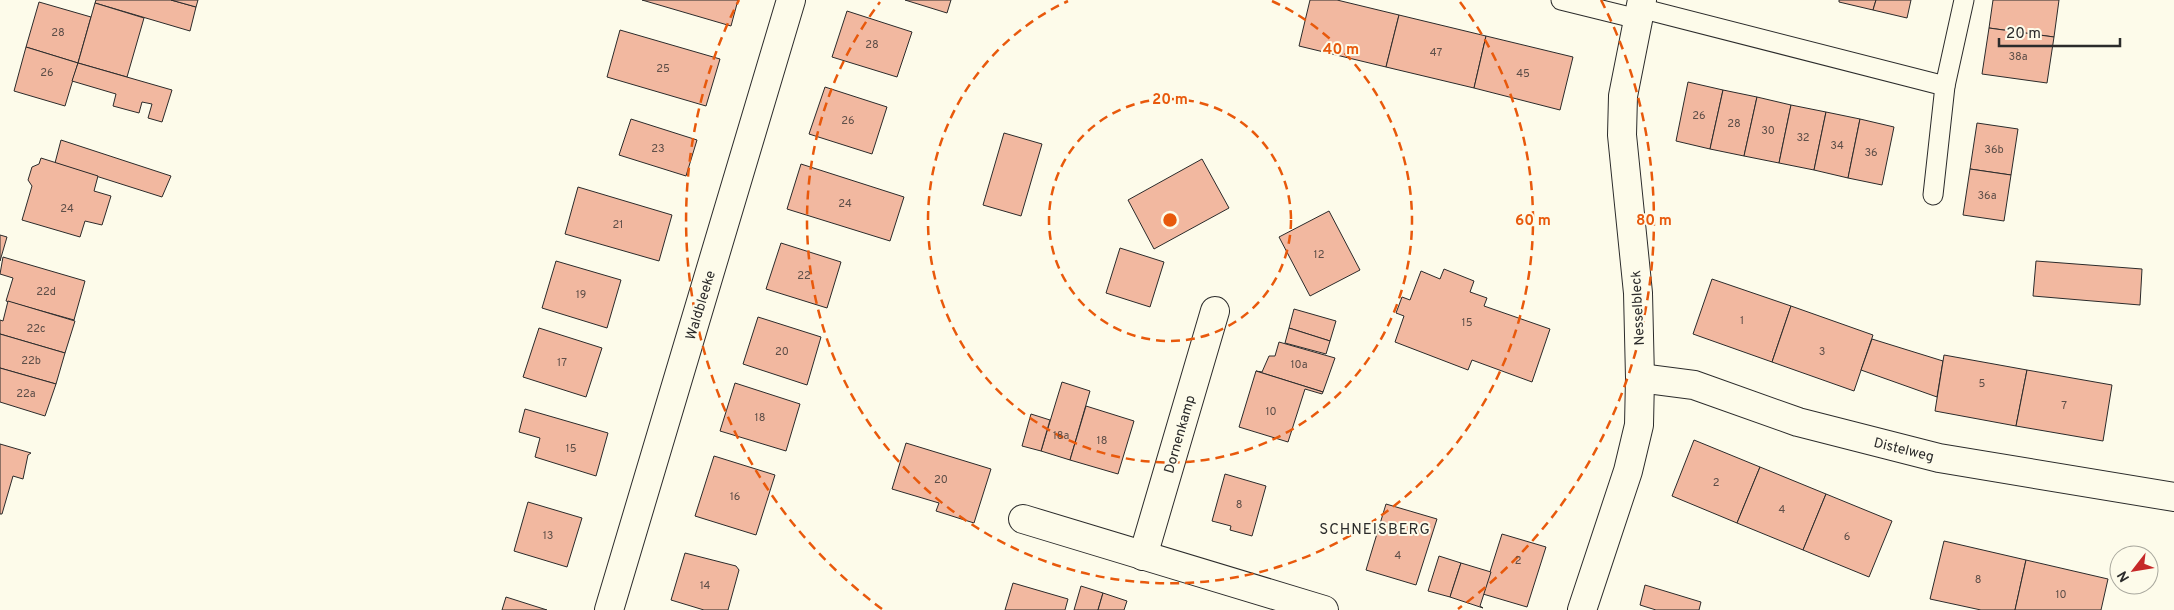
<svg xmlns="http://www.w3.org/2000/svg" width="2174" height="610" font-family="Overpass,sans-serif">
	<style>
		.building { fill: #f2b8a0; stroke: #2b2b2b }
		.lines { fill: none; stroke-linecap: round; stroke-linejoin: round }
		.lane-casing { stroke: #2b2b2b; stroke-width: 21 }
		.street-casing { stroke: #2b2b2b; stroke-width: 30 }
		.lane { stroke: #fdfbea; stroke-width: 19 }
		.street { stroke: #fdfbea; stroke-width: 28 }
		.ring { fill: none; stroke: #e8590c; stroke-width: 2.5; stroke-dasharray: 9 6 }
		.labels { text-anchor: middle; stroke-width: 4; stroke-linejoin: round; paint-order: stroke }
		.number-label { font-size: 11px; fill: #5d4e48 }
		.street-label { font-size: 14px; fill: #2b2b2b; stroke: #fdfbea }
		.neighbourhood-label { font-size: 15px; letter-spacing: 1px; fill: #2b2b2b; stroke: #fdfbea }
		.centre { fill: #e8590c; stroke: #fdfbea; stroke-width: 2.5 }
		.ring-label { font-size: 15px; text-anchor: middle; font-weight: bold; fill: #e8590c; stroke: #fdfbea; stroke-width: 4; stroke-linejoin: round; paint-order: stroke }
	</style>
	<rect width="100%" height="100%" fill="#fdfbea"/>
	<g class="building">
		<polygon points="96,0 171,0 196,7 190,31 95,3"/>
		<polygon points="171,0 198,0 196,7"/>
		<polygon points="642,0 738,0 731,26"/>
		<polygon points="905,0 951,0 947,13"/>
		<polygon points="1310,0 1337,0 1399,15 1386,67 1299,46"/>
		<polygon points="1839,0 1876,0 1873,10 1839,2"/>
		<polygon points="1876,0 1911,0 1907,18 1873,10"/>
		<polygon points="1993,0 2059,0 2054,37 1989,28"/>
		<polygon points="39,2 91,17 78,63 26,47"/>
		<polygon points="95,3 144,18 127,77 78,63"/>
		<polygon points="847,11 912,32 897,77 832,57"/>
		<polygon points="1399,15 1486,36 1474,88 1386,67"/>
		<polygon points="1989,28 2054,37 2047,83 1982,74"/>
		<polygon points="620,30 720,59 706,106 607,77"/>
		<polygon points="1486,36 1573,57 1560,110 1474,88"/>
		<polygon points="26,47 78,63 65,106 14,91"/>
		<polygon points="78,63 172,90 162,122 148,118 152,104 142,102 139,113 113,106 116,94 72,81"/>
		<polygon points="1688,82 1723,90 1710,149 1676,141"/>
		<polygon points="825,87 887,107 872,154 809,134"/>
		<polygon points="1723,90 1757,97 1744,156 1710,149"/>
		<polygon points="1757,97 1791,105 1779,163 1744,156"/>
		<polygon points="1791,105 1826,112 1814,170 1779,163"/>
		<polygon points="1826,112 1860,119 1848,178 1814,170"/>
		<polygon points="631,119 697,140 686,176 619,155"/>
		<polygon points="1860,119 1894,127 1882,185 1848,178"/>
		<polygon points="1977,123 2018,129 2011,175 1970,169"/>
		<polygon points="1004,133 1042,144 1021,216 983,205"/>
		<polygon points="61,140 171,176 162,197 55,163"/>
		<polygon points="41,158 98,176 94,191 111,196 102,225 85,221 80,237 22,220 32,186 28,180 32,167 39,164"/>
		<polygon points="1202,159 1229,208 1154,249 1128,200"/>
		<polygon points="801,164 904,197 890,241 787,209"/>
		<polygon points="1970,169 2011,175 2004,221 1963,215"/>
		<polygon points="578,187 672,215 659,261 565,234"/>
		<polygon points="1329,211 1360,270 1310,296 1279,237"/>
		<polygon points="0,235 7,237 0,261"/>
		<polygon points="781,243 841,262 827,308 766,289"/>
		<polygon points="1120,248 1164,262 1150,307 1106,293"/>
		<polygon points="3,257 85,281 74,320 6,301 13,278 0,274"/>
		<polygon points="556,261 621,280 607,328 542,308"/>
		<polygon points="2036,261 2142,269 2140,305 2033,296"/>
		<polygon points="1444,269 1474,281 1470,292 1487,298 1484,306 1550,329 1532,382 1472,360 1468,370 1395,342 1404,316 1396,313 1402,297 1410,300 1421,271 1440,279"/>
		<polygon points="1712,279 1791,306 1772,362 1693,334"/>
		<polygon points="8,301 75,321 65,353 0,334 0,320 3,321"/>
		<polygon points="1791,306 1873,335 1854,391 1772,362"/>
		<polygon points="1294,309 1336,321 1330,341 1289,328"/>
		<polygon points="758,317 821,337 807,385 743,364"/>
		<polygon points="539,328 602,348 586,397 523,377"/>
		<polygon points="1289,328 1330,341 1326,354 1285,343"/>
		<polygon points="0,334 65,353 56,384 0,368"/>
		<polygon points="1872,339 1943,361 1937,397 1861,370"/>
		<polygon points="1279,342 1335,358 1323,392 1256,371 1262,372 1269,356 1275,356"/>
		<polygon points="1944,355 2027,370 2016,426 1935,411"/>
		<polygon points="0,368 56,384 45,416 0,402"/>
		<polygon points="2027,370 2112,385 2103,441 2016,426"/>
		<polygon points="1256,371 1323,392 1322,394 1305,389 1288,442 1239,427"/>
		<polygon points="1062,382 1090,391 1070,460 1041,451"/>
		<polygon points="735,383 800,404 786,451 720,431"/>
		<polygon points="1086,406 1134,421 1118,474 1070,460"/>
		<polygon points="525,409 608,433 596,476 535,457 540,438 519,432"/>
		<polygon points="1031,414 1050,420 1041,451 1022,446"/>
		<polygon points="1694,440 1760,467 1737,523 1672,496"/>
		<polygon points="906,443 991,469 974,523 936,511 939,503 892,489"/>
		<polygon points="0,444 31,453 28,455 23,479 13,476 2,514 0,514"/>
		<polygon points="714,456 775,475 756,535 695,516"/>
		<polygon points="1760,467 1826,494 1803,550 1737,523"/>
		<polygon points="1225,474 1266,486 1252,536 1230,530 1231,526 1212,521"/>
		<polygon points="1826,494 1892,521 1869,577 1803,550"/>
		<polygon points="528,502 582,518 567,567 514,551"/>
		<polygon points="1386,504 1437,519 1416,585 1366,570"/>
		<polygon points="1502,534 1546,547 1527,607 1483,594"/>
		<polygon points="1944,541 2026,560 2015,610 1981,610 1930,599"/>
		<polygon points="685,553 736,566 739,570 728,610 704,610 671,600"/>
		<polygon points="1439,556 1461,563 1450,597 1428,591"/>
		<polygon points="2026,560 2108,579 2101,610 2015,610"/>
		<polygon points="1461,563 1491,572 1480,606 1483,608 1450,597"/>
		<polygon points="1013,583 1068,599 1065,610 1005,610"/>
		<polygon points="1645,585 1701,602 1699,610 1656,610 1640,605"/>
		<polygon points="1081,586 1103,593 1098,610 1074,610"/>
		<polygon points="1103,593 1127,601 1124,610 1098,610"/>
		<polygon points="506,597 547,610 502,610"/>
	</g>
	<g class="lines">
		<defs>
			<g id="lane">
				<polyline points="1561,0 1638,19"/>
				<polyline points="1640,8 1945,86 1933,195"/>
				<polyline points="1945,86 1964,0"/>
			</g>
			<g id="street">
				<polyline points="1640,378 1694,385 1798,422 1939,458 2174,497"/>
				<polyline points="1023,519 1324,610"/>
				<polyline points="1143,556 1215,311"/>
				<polyline points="609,610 791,0"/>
				<polyline points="1582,610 1628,471 1639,425 1640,378 1638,293 1622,135 1623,96 1642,0"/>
			</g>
		</defs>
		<use href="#lane" class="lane-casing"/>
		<use href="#street" class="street-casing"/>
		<use href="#lane" class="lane"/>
		<use href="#street" class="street"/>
	</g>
	<g class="ring">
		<circle cx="1170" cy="220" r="121"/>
		<path d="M1272 1A242 242 0 1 1 1068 1"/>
		<path d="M1460 2A363 363 0 1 1 880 2"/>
		<path d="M882 609A484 484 0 0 1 739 0M1601 0A484 484 0 0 1 1458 609"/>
	</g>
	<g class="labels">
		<g class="number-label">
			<text x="58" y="36">28</text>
			<text x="872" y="48">28</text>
			<text x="1436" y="56">47</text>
			<text x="2018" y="60">38a</text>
			<text x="663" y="72">25</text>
			<text x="47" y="76">26</text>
			<text x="1523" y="77">45</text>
			<text x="1699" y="119">26</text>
			<text x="848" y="124">26</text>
			<text x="1734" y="127">28</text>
			<text x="1768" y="134">30</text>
			<text x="1803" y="141">32</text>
			<text x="1837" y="149">34</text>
			<text x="658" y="152">23</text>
			<text x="1994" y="153">36b</text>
			<text x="1871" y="156">36</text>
			<text x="1987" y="199">36a</text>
			<text x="845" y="207">24</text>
			<text x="67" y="212">24</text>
			<text x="618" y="228">21</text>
			<text x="1319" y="258">12</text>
			<text x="804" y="279">22</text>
			<text x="46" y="295">22d</text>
			<text x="581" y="298">19</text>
			<text x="1742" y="324">1</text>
			<text x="1467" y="326">15</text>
			<text x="36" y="332">22c</text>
			<text x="782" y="355">20</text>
			<text x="1822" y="355">3</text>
			<text x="31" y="364">22b</text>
			<text x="562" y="366">17</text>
			<text x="1299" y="368">10a</text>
			<text x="1982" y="387">5</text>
			<text x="26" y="397">22a</text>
			<text x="2064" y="409">7</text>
			<text x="1271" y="415">10</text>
			<text x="760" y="421">18</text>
			<text x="1061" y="439">18a</text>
			<text x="1102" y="444">18</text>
			<text x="571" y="452">15</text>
			<text x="941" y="483">20</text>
			<text x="1716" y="486">2</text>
			<text x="735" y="500">16</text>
			<text x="1239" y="508">8</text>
			<text x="1782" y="513">4</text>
			<text x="548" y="539">13</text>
			<text x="1847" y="540">6</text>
			<text x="1398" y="559">4</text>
			<text x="1518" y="564">2</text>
			<text x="1978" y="583">8</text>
			<text x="705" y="589">14</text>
			<text x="2061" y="598">10</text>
		</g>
		<g class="street-label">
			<text transform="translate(700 305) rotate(-73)" y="5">Waldbleeke</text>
			<text transform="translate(1637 308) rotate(-93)" y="5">Nesselbleck</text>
			<text transform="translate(1179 434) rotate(-74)" y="5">Dornenkamp</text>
			<text transform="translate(1904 449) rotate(14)" y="5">Distelweg</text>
		</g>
		<g class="neighbourhood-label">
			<text x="1375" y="534">SCHNEISBERG</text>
		</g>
	</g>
	<circle cx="1170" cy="220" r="8" class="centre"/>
	<g class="ring-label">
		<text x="1341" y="54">40 m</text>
		<text x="1170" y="104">20 m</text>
		<text x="1533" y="225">60 m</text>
		<text x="1654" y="225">80 m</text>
	</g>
	<g transform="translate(2134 570) rotate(239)"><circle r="24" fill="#fdfbea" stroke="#a9a89e"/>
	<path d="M0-4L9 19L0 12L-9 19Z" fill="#c62828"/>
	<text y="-8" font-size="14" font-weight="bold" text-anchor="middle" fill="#2b2b2b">N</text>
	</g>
	<path d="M1999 38v8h121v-8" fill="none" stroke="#2b2b2b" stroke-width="2.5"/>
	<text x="2006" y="38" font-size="15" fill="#2b2b2b" stroke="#fdfbea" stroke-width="4" paint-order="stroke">20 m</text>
</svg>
